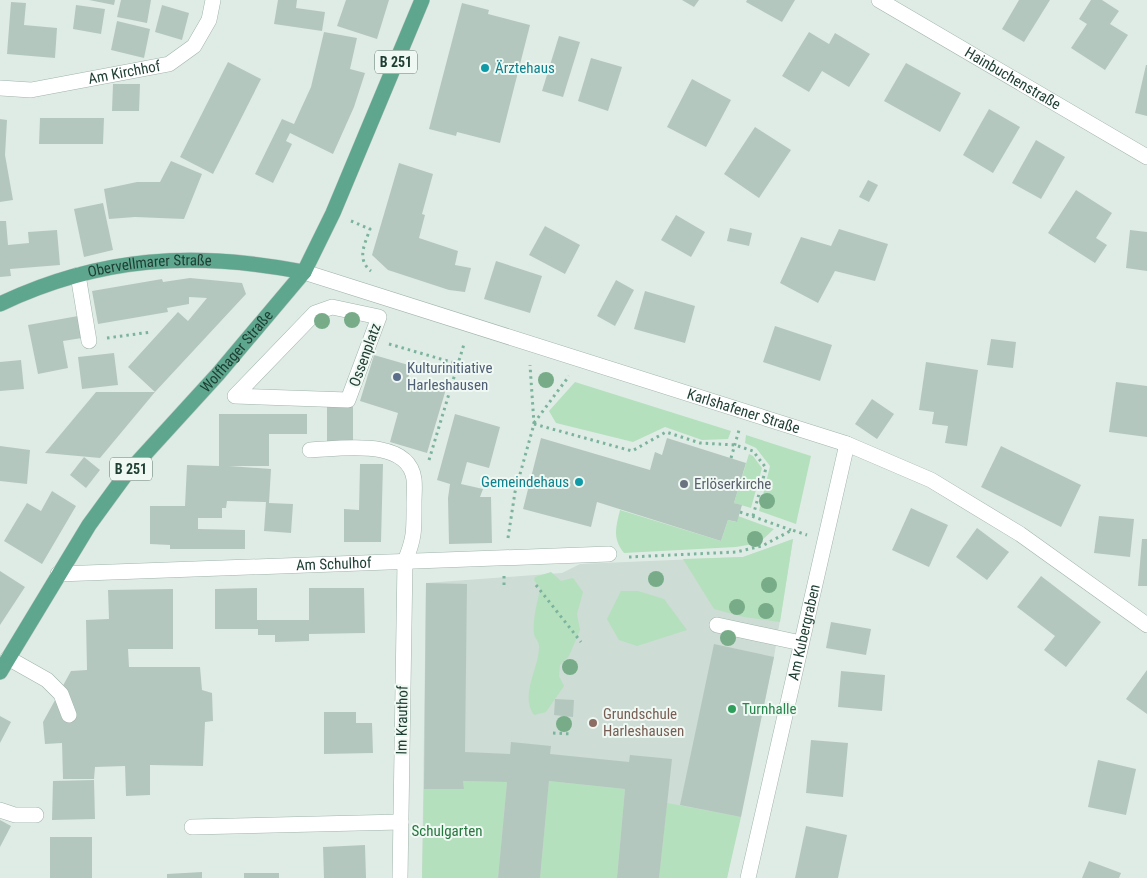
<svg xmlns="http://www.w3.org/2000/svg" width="1147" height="878" viewBox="0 0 1147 878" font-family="'Roboto Condensed',sans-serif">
<rect width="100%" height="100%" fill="#dfece5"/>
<polygon fill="#cddcd4" points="793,539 774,657 727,878 422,878 426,583 562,573 580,564 743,557"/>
<g fill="#b5e0bd">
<polygon points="575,382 731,431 728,439 702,440 665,427 633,442 556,423 549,411"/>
<polygon points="746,435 811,456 796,524 759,511 770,466 756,448 745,443"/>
<polygon points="749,454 753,456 762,468 751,508 734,503"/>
<path d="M620,510L721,541L728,520L736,522L738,516L774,529L759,543L736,547L624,553C612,538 616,527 620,510Z"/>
<polygon points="793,539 780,622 744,617 714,609 683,559 743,557"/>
<path d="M551,572L561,581L573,578L583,592L577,614L580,630L569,656L560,665L559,676L564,686L546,712L534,715C520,695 538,670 539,648C540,642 535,639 534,634C532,620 538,601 540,588L534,580L535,577Z"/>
<polygon points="621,591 638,591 664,599 687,630 637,646 619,640 607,619"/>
<polygon points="463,781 507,782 498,878 422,878 424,789 464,789"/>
<polygon points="549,781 625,789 617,878 540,878"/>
<polygon points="667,803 741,817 727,878 659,878"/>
</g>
<g fill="#b4c7be">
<polygon points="89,0 115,0 114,5"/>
<polygon points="121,0 151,0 147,23 117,17"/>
<polygon points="278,0 297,0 296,8 325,12 322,31 274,24"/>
<polygon points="346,0 389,0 377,39 337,26"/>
<polygon points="682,0 699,0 694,7"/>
<polygon points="747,0 795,0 782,22 746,2"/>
<polygon points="1019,0 1050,0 1024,42 1002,29"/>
<polygon points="1091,0 1102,0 1119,11 1110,24 1128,35 1105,70 1071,48 1087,24 1079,19"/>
<polygon points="11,2 26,3 24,25 57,28 55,58 7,54"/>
<polygon points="462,3 489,10 488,14 530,25 500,143 457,132 456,136 429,129"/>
<polygon points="76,5 105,9 101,34 73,29"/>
<polygon points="162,5 189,13 182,40 155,32"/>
<polygon points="117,21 150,29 144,58 111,50"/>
<polygon points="324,32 357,38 350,69 365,73 354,107 333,154 290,133 286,141 292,144 273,183 255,174 282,119 294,124 311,87"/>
<polygon points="809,32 829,44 835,33 870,54 849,87 822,71 809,92 782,76"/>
<polygon points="559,36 580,42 563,97 542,91"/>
<polygon points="591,58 622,67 608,111 578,101"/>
<polygon points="228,62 261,79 213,174 180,157"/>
<polygon points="906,63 961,93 940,132 884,101"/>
<polygon points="1146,65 1147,65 1147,116 1135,113"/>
<polygon points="692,79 731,100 706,147 667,127"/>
<polygon points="113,84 140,84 139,111 112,111"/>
<polygon points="989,109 1020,127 993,173 963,155"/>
<polygon points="40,118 104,118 103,144 39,144"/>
<polygon points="0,119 7,120 5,155 13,200 0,202"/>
<polygon points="755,127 791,150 759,198 724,174"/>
<polygon points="1036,140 1065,157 1041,199 1012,183"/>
<polygon points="171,161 202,174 184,219 135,217 109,219 104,189 137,182 160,182"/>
<polygon points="399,163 433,174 422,214 425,215 419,238 458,251 455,265 471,268 465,292 449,290 388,270 372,255"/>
<polygon points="868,180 878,185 869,202 859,197"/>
<polygon points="1076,190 1112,213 1096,238 1107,245 1095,263 1048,233"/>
<polygon points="103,203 113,250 84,257 74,209"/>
<polygon points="676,215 705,232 691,257 661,240"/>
<polygon points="0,221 6,221 8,245 29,243 28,232 57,230 60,265 10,269 11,276 0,277"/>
<polygon points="545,226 580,245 565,274 529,255"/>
<polygon points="730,228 752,233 749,246 727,241"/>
<polygon points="839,229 888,244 875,281 835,271 818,303 780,283 801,237 831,246"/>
<polygon points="1130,230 1147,232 1147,271 1126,268"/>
<polygon points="496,261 542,276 530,313 484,299"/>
<polygon points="190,278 242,283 246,294 155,392 128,367 178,312 188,321 207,298 189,297 189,304 167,308 168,312 98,324 92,291 162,279 163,282"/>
<polygon points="616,280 634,290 615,326 597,316"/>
<polygon points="645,291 695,306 685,343 634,329"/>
<polygon points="78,316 82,338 63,341 68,368 38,374 28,325"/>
<polygon points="775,326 832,345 820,381 763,362"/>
<polygon points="991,339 1016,342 1013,368 987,365"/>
<polygon points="114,353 118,385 82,389 78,357"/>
<polygon points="374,355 412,366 408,378 446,389 427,453 390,442 398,413 360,401"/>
<polygon points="21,360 24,389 0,391 0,362"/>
<polygon points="926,362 978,370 967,446 945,443 948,426 932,424 934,412 919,410"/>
<polygon points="1116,382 1147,386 1147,437 1109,432"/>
<polygon points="96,392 155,392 100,458 45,453"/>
<polygon points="872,399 894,414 877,439 855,424"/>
<polygon points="327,407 353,407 353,443 327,444"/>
<polygon points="219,414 307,414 307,434 269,434 269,466 229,466 271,469 269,503 293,504 291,533 264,531 266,502 227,501 226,508 222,508 222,518 198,518 198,529 245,530 245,549 170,549 170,545 150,544 150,506 185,506 187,465 219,466"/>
<polygon points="455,414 500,427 489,468 467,462 461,484 483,489 480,497 491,497 492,543 449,544 448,498 450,484 437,480"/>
<polygon points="541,438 650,470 655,452 662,455 667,438 746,463 734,503 742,505 737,522 728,520 721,541 597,502 591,527 523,509"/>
<polygon points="0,446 30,450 27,484 0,481"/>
<polygon points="1001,446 1081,485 1061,527 981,487"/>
<polygon points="84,457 100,470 86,488 70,475"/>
<polygon points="360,464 383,464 381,542 344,542 344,509 359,510"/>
<polygon points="52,491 76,506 42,564 4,541 27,503 41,511"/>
<polygon points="911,508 948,525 929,567 892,550"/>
<polygon points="1099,516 1134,519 1130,557 1094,553"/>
<polygon points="977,528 1009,552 987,580 956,557"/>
<polygon points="1142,539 1147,539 1147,586 1138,586"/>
<polygon points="0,571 25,587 0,625"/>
<polygon points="1041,576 1101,622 1066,667 1044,650 1055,636 1017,607"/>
<polygon points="426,583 467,584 465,752 510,754 511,742 551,746 550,754 629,762 630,755 672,759 659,878 617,878 625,789 549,781 540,878 498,878 507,782 463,781 464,789 424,789"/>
<polygon points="257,588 257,620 309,620 309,588 364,588 365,633 309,634 309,641 275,642 275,635 258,635 258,629 215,629 215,589"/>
<polygon points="173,589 173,649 128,649 129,667 200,667 202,690 212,693 213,721 205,722 203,766 150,765 150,795 126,796 125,766 95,767 94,779 63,779 62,743 45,744 43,722 71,671 87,670 86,620 109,619 108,590"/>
<polygon points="831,622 871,629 866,655 826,648"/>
<polygon points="714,644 774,657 741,817 680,805"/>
<polygon points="1147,670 1147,714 1126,699"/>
<polygon points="841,671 885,675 882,711 838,707"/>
<polygon points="555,699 574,700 573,717 554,715"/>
<polygon points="324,712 356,712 356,723 372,723 373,753 324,754"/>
<polygon points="0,716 11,722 0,743"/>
<polygon points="811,740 848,743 843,797 806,793"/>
<polygon points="1098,760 1136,769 1126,815 1088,807"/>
<polygon points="94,780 95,819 52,820 53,781"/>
<polygon points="0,820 11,826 0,847"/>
<polygon points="806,826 847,835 838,878 795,878"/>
<rect x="50" y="837" width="42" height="41"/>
<polygon points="365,845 366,878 324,878 323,847"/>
<polygon points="1089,861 1121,873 1119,878 1082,878"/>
<polygon points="202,872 202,878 167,878 167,874"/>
<rect x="244" y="873" width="35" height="5"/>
</g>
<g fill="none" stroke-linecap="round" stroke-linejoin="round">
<g stroke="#a1b4ac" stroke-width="16">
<g id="minor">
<path id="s1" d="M879,0L1147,157"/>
<path id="s2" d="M0,88L31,90L169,64L194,46L209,20L213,0"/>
<path id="s3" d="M304,272L847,444L931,480L1020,534L1147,625"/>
<polyline points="78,275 89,341"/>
<polygon points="332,307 379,317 348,400 235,396 315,313"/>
<path d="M310,450C340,449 408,437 414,479C415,487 414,495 414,502C414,529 415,537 405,561L400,878"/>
<path id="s4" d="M58,574L609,554"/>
<polyline points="717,625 801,643"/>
<polyline points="8,658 47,680 61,694 69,715"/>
<polyline points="0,810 15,815 36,815"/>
<polyline points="192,827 401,822"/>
<path id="s5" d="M748,878L847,444"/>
</g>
</g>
<g stroke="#c0c9c6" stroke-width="16">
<g id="major">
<path id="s6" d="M0,304C101,256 195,251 304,272"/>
<path id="s7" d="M0,672L89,525L124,477L218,374L304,272L333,213L422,0"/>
</g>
</g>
<g stroke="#7cb39d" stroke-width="3" stroke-dasharray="2.5 4" stroke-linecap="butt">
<path d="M351,221L370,229C365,244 356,259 371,271"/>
<polyline points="107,338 151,332"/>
<polyline points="389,344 458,364"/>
<polyline points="534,423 569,376"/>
<polyline points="534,424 632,451 666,432 700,443 735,445 753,451 766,468 753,516"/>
<polyline points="731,458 739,430"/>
<polyline points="429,460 464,344"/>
<polyline points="740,512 791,530"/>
<polyline points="508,538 515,492 534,424 530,365"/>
<polyline points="629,557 736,552 762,546 792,530 807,535"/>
<polyline points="504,585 504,576"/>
<polyline points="536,585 581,642"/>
<polyline points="553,733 571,734"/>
</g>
<use href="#minor" stroke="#fff" stroke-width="15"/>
<use href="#major" stroke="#5fa68e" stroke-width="15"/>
</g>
<g fill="#78ac89">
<circle cx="352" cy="320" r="8"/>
<circle cx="322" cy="321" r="8"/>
<circle cx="546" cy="380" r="8"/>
<circle cx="767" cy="501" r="8"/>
<circle cx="755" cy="539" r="8"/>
<circle cx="656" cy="579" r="8"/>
<circle cx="769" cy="585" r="8"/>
<circle cx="737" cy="607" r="8"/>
<circle cx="766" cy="611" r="8"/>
<circle cx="728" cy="638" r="8"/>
<circle cx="570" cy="667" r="8"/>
<circle cx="564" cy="724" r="8"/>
</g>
<g fill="#0f9aa8" stroke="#f0f8f3" stroke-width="2">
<circle cx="485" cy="68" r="5"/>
<circle cx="579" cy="482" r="5"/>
</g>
<circle fill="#5c6f8a" stroke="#f0f8f3" stroke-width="2" cx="397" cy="377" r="5"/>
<circle fill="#6b7280" stroke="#f0f8f3" stroke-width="2" cx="684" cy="484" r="5"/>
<circle fill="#2e9e5b" stroke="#f0f8f3" stroke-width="2" cx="732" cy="709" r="5"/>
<circle fill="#8d6e63" stroke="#f0f8f3" stroke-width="2" cx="593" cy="723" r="5"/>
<g text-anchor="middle" stroke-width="4" stroke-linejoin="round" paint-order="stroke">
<g fill="#f0f8f3" stroke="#5d766d" stroke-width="1">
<rect x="375" y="50.5" width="42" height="23" rx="4"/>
<rect x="110" y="457.5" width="42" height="23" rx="4"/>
</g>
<g font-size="14" font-weight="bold" fill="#1e3e33">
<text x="396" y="67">B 251</text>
<text x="131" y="474">B 251</text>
</g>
<g font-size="15" fill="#0d838f" stroke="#f0f8f3" text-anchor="start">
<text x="495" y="73">Ärztehaus</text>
<text x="569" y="487" text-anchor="end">Gemeindehaus</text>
</g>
<g font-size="15" fill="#1e3e33" stroke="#f0f8f3">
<text dy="5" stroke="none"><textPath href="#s2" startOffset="126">Am Kirchhof</textPath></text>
<text dy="5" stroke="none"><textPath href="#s1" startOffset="155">Hainbuchenstraße</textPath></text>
<text dy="5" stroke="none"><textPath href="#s6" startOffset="156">Obervellmarer Straße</textPath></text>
<text dy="5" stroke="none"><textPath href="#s7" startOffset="400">Wolfhager Straße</textPath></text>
<text transform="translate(365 355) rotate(-70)" y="5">Ossenplatz</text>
<text dy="5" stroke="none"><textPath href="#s3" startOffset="461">Karlshafener Straße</textPath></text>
<text dy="5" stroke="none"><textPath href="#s4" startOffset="276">Am Schulhof</textPath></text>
<text dy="5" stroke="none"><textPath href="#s5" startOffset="252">Am Kubergraben</textPath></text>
<text transform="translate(402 720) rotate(-89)" y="5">Im Krauthof</text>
</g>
<g font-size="15" fill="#4e5e75" stroke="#f0f8f3" text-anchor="start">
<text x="407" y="373">Kulturinitiative<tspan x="407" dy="17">Harleshausen</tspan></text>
</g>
<g font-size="15" fill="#5b616d" stroke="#f0f8f3" text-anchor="start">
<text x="694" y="489">Erlöserkirche</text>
</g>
<g font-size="15" fill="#27864d" stroke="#f0f8f3" text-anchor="start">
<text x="742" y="714">Turnhalle</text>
</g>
<g font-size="15" fill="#785e54" stroke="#f0f8f3" text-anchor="start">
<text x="603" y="719">Grundschule<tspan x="603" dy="17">Harleshausen</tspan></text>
</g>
<g font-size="15" fill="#24783e" stroke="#f0f8f3">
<text x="447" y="836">Schulgarten</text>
</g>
</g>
</svg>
